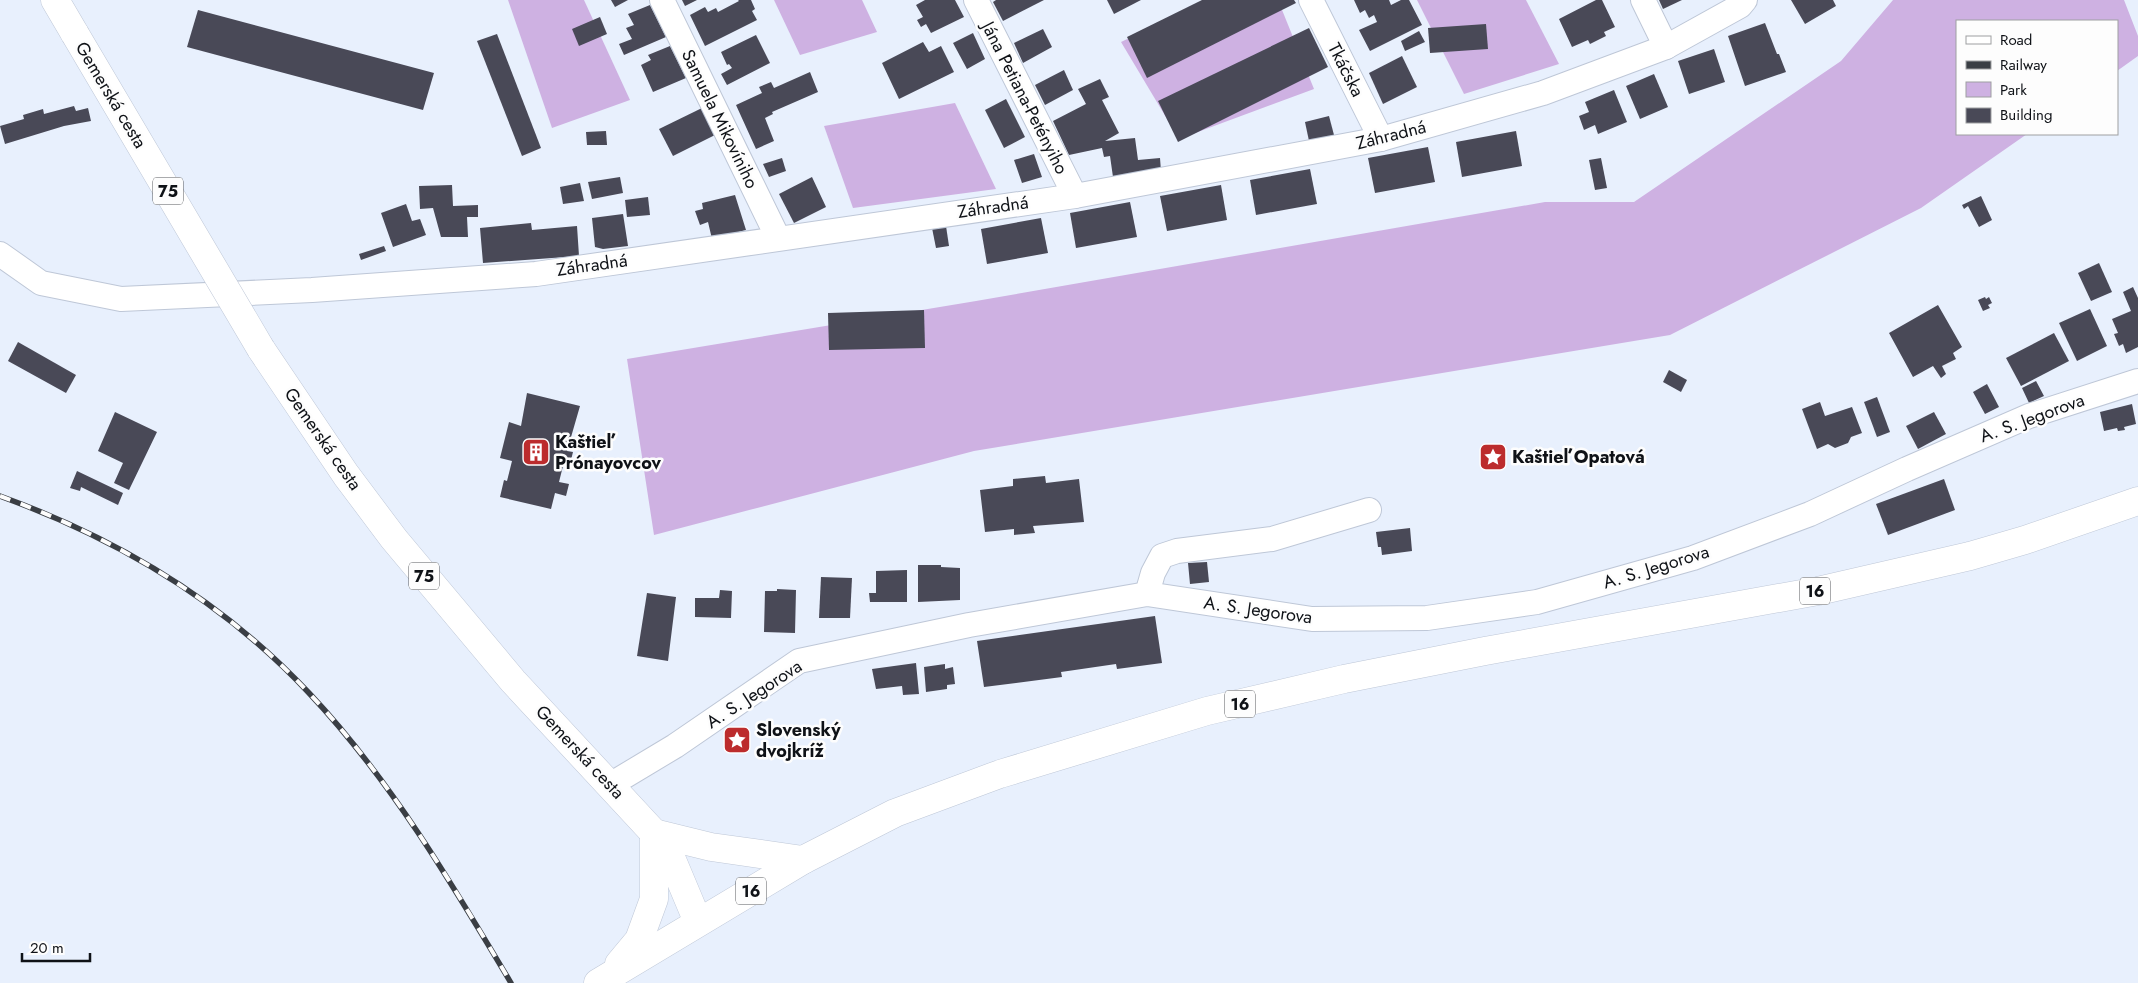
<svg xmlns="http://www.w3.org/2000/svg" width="2138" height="983" viewBox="0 0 2138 983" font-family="Jost,sans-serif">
<rect width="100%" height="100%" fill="#e8f0fd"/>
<g fill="#ceb1e2">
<polygon points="508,0 584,0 630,100 552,128"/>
<polygon points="774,0 862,0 877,32 800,55"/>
<polygon points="1209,0 1278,0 1314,89 1179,139 1121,42"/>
<polygon points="1417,0 1526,0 1559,64 1464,94"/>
<polygon points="1893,0 2124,0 2138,36 2138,56 2117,71 2117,21 1957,21 1957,134 2027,134 1921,208 1670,335 974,451 654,535 627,359 976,301 1545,202 1634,202 1841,61"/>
<polygon points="955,103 996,189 853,208 824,126"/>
</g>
<g fill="#494957">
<polygon points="611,0 628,0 615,7"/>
<polygon points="682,0 697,0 685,6"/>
<polygon points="738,0 751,0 755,9 752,11 757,20 705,46 690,15 705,7 708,12 716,8 718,12 739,1"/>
<polygon points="925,0 955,0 964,17 931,33 926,24 921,27 917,20 923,17 916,5"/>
<polygon points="996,0 1044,0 1003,21 993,2"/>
<polygon points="1107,0 1141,0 1114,14"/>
<polygon points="1202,0 1294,0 1296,3 1147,78 1127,37"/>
<polygon points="1354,0 1389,0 1391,5 1401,0 1409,0 1422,25 1370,51 1359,30 1377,22 1374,15 1369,18 1365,10 1360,13"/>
<polygon points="1596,0 1602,0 1615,27 1604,32 1606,36 1590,44 1588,40 1572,47 1559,19"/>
<polygon points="1659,0 1682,0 1663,9"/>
<polygon points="1791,0 1833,0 1836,6 1805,24"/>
<polygon points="650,5 666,37 624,55 619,44 632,39 626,28 634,25 628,14"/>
<polygon points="198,10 434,73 423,110 187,47"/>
<polygon points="600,17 607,34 579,46 572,29"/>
<polygon points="1765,23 1777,54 1779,54 1786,72 1745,86 1728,36"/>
<polygon points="1486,24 1488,49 1430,53 1428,28"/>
<polygon points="1309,28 1328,67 1178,142 1158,101"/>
<polygon points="1043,29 1052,47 1023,63 1014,43"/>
<polygon points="1419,31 1425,42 1405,51 1401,41"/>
<polygon points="973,33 985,59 967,69 953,43"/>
<polygon points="497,34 541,148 522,156 477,41"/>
<polygon points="756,35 770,63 727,85 721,74 732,68 729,64 727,65 721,52"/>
<polygon points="923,42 929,52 941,46 954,72 899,99 882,63"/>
<polygon points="670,46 686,78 653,92 641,65 651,60 648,55"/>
<polygon points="1714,49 1725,82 1689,94 1678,61"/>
<polygon points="1402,56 1417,87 1383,104 1369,73"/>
<polygon points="1064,70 1073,90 1045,105 1035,85"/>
<polygon points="810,72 818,92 772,112 773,114 765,118 774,141 756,149 736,105 762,93 759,87 771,82 774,88"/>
<polygon points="1654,74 1668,107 1640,119 1626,86"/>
<polygon points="1100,79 1109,97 1102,100 1119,133 1105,141 1135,138 1138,160 1160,158 1161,171 1113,177 1110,156 1104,157 1102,148 1069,155 1053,121 1086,104 1078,89"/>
<polygon points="1614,90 1627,122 1598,134 1595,125 1584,130 1579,116 1589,112 1585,102"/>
<polygon points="1006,99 1025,137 1004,148 985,110"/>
<polygon points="74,106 76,111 88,108 91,121 64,126 5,144 0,126 24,119 23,115 43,109 44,114"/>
<polygon points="702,108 715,135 673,156 659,129"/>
<polygon points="1329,116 1334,135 1309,141 1305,122"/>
<polygon points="606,131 607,145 587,145 586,132"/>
<polygon points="1516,131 1522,166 1462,177 1456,142"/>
<polygon points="1428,147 1435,182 1375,193 1368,158"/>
<polygon points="1034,154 1042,177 1022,183 1014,160"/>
<polygon points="782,158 786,171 769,177 763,164"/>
<polygon points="1601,158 1607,188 1595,190 1589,160"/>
<polygon points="1310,169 1317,204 1256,215 1250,180"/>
<polygon points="620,177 623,193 592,199 588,182"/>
<polygon points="812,177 826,207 794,223 779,194"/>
<polygon points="580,183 584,201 563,204 560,187"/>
<polygon points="452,185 453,206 478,205 478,217 467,217 468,237 441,237 433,208 420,209 419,186"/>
<polygon points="1221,185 1227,220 1167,231 1160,196"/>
<polygon points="735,195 746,230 712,239 708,222 700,225 695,211 703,209 702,203"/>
<polygon points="1981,196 1992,220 1979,227 1968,206 1964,209 1962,205"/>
<polygon points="648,197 650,215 627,217 625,200"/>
<polygon points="1130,202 1137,237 1076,248 1070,213"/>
<polygon points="406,204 412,221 420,219 426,235 393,247 381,213"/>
<polygon points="623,214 628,246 603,249 595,247 592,218"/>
<polygon points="1041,218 1048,253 987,264 981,229"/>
<polygon points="531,223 532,230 577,226 579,256 483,263 480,228"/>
<polygon points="946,226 949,246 936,248 932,228"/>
<polygon points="384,246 386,251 361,260 359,254"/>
<polygon points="2099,263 2112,292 2091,301 2078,273"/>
<polygon points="2133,287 2138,298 2138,347 2126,353 2123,344 2119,346 2114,334 2118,333 2112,319 2131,311 2123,292"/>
<polygon points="1985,297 1986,299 1989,297 1992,303 1988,305 1990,308 1983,311 1978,300"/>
<polygon points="1938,305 1962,347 1953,353 1956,359 1942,366 1946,374 1941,378 1933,366 1913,377 1889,333"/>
<polygon points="2090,309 2107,346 2077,361 2059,323"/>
<polygon points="924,310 925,348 829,350 828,313"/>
<polygon points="2054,333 2069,361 2021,386 2006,358"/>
<polygon points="18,342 76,375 66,393 8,361"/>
<polygon points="1669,370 1687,380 1681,392 1663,382"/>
<polygon points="2036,381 2044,396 2029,403 2022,388"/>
<polygon points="1987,384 1999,407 1985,414 1973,392"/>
<polygon points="527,393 580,406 567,451 573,452 570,464 564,462 559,482 569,484 566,496 555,493 551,509 500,497 504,480 507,481 512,461 500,458 509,422 521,426"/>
<polygon points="1877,397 1890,432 1877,437 1864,402"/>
<polygon points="1820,402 1825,416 1852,407 1862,433 1851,437 1848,443 1835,448 1828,444 1817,449 1802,409"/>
<polygon points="2132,404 2136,424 2124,427 2125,430 2118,431 2117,428 2104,431 2100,412"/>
<polygon points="115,412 157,432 129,490 114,483 123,463 98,451"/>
<polygon points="1934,412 1946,434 1918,449 1906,426"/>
<polygon points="77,471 123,493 118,505 81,487 80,491 70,488"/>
<polygon points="1045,476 1046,483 1079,479 1084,522 1033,526 1035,533 1014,535 1014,529 985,532 980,490 1013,486 1013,479"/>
<polygon points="1944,479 1955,510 1888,535 1876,504"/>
<polygon points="1410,528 1412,551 1382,555 1381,547 1378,547 1376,532"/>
<polygon points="1207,562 1209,582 1190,584 1188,563"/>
<polygon points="918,565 941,565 941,567 960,568 960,600 918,602"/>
<polygon points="907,570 907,602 870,602 869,593 876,593 876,571"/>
<polygon points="821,577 852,578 850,618 819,618"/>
<polygon points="777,589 796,590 795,633 764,632 765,591 777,591"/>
<polygon points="720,590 732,591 731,618 695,617 695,598 719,598"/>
<polygon points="647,593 676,597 668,661 637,656"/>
<polygon points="1155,616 1162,663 1117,669 1116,664 1061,672 1062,677 984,687 977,641"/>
<polygon points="916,663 919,694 903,695 902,686 876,689 872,669"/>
<polygon points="945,664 945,669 953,667 955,684 947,685 947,689 926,692 924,667"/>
</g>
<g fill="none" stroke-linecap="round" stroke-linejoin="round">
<g stroke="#bec7d7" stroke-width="26">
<g id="minor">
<polyline points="662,0 778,238"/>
<polyline points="976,0 1075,196"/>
<polyline points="1311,0 1381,139"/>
<polyline points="1643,0 1666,47"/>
<polyline points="0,254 41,283 121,299 312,290 536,274 1075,196 1381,139 1543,93 1666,47 1740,6 1745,0"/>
<polyline points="1147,594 1153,573 1162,556 1177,551 1272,539 1369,510"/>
<polyline points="610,785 675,746 799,661 969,625 1147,594 1312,619 1427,618 1537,602 1693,558 1810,514 1907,469 2029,416 2138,381"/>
</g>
</g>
<g stroke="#bec7d7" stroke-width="29">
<g id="primary">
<polyline points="55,0 75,34"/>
<polyline points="261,349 346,475 394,539 513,681 654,833 672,860 698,922"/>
<polyline points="654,833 711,847 803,860"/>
<polyline points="619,964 639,940 654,899 654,833"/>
<polyline points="598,983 803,860 895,813 1000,774 1207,711 1344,679 1485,651 1818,591 1970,556 2025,540 2138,501"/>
</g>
</g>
<use href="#minor" stroke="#fff" stroke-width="24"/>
<use href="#primary" stroke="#fff" stroke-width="28"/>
<g stroke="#3a3e44" stroke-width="5.5">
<path id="rail" d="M0,496C116,538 224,602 309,693C390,779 451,882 511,983"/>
</g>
<use href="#rail" stroke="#fdfdfd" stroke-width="4" stroke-dasharray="11" stroke-linecap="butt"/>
<g stroke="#bec7d7" stroke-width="29" stroke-linecap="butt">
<polyline id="primary-bridge" points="75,34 261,349"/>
</g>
<use href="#primary-bridge" stroke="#fff" stroke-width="28"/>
</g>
<defs>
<g id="building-square" transform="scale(1.4375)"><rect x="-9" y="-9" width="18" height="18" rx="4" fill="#bc2c2d" stroke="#fdfdfd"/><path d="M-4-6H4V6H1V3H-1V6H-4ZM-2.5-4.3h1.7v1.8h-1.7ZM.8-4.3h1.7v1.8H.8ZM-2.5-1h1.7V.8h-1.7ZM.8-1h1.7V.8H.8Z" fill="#fff"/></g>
<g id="sight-square" transform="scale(1.4375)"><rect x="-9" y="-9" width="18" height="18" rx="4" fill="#bc2c2d" stroke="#fdfdfd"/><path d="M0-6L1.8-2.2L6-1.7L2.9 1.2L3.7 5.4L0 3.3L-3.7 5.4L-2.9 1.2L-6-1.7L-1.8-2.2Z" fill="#fff"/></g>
</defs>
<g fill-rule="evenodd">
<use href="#building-square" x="536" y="452"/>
<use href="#sight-square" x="1493" y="457"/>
<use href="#sight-square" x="737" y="740"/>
</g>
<g text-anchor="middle" stroke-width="5" stroke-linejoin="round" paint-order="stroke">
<g fill="#fdfdfd" stroke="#56585c" stroke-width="1">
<rect x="153" y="177.5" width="30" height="27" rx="4"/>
<rect x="409" y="562.5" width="30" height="27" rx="4"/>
<rect x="1800" y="577.5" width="30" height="27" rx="4"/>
<rect x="1225" y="690.5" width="30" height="27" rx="4"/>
<rect x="736" y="877.5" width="30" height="27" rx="4"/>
</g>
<g font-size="16" font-weight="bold" fill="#0f1217">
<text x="168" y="197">75</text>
<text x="424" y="582">75</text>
<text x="1815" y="597">16</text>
<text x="1240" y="710">16</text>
<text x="751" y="897">16</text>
</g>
<g font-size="18" fill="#0f1217" stroke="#fdfdfd">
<text transform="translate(1346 70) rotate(63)" y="6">Tkáčska</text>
<text transform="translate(111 95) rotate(59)" y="6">Gemerská cesta</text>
<text transform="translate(1025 98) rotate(63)" y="6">Jána Petiana-Petényiho</text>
<text transform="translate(720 119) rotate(64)" y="6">Samuela Mikovíniho</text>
<text transform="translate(1391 135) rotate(-14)" y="6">Záhradná</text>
<text transform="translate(993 207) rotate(-8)" y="6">Záhradná</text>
<text transform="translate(592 265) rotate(-8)" y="6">Záhradná</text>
<text transform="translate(2032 418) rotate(-20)" y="6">A. S. Jegorova</text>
<text transform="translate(323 439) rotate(55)" y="6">Gemerská cesta</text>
<text transform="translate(1656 567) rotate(-17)" y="6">A. S. Jegorova</text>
<text transform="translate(1258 610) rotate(8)" y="6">A. S. Jegorova</text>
<text transform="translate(754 694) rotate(-33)" y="6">A. S. Jegorova</text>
<text transform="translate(580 752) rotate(47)" y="6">Gemerská cesta</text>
</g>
<g font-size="18" font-weight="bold" fill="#0f1217" stroke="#fdfdfd" text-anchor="start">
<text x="555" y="448">Kaštieľ<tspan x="555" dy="21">Prónayovcov</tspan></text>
<text x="1512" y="463">Kaštieľ Opatová</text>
<text x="756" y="736">Slovenský<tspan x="756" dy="21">dvojkríž</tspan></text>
</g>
</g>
<rect x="1956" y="20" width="162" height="115" fill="#fdfdfd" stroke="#9e9fa1"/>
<rect x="1966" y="36" width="25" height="8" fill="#ffffff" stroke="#9e9fa1"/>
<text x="2000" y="45" font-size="15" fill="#0f1217">Road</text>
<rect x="1966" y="61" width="25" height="8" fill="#3a3e44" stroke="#9e9fa1"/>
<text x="2000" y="70" font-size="15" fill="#0f1217">Railway</text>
<rect x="1966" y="82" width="25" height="15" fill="#ceb1e2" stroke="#9e9fa1"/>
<text x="2000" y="95" font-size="15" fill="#0f1217">Park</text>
<rect x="1966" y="108" width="25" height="15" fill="#494957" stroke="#9e9fa1"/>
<text x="2000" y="120" font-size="15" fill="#0f1217">Building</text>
<path d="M22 953v8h68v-8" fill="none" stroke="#0f1217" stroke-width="2.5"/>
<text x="30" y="953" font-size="15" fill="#0f1217" stroke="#fdfdfd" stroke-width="4" paint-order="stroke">20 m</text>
</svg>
